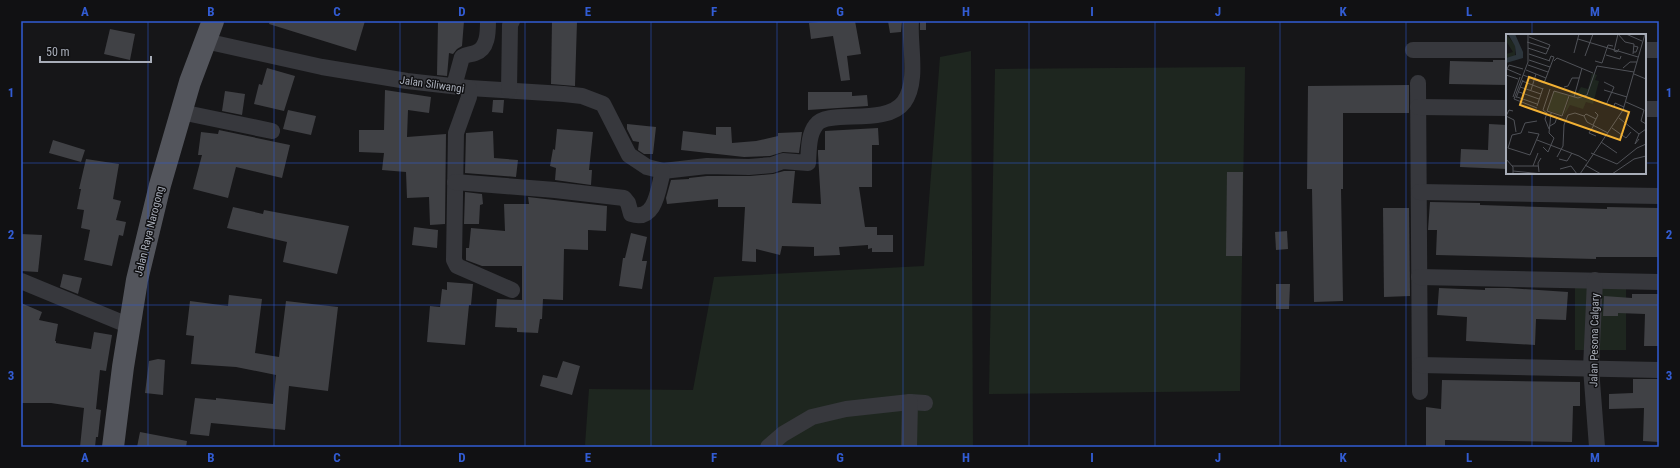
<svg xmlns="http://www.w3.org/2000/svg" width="1680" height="468" viewBox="0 0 1680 468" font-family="'Roboto Condensed',sans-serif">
<rect width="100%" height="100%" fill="#161618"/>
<g fill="#1e261f">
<polygon points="971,51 973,447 600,447 585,445 589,389 693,390 714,277 924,266 940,57"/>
<polygon points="1245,67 1240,391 989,394 995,69"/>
<rect x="1575" y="281" width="51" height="69"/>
</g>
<g fill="#404145">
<polygon points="270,21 365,21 356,51 269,24"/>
<polygon points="438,21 464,21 462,46 457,49 453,54 449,53 447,76 437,75"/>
<polygon points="552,21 577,21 575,86 551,84"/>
<polygon points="828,21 855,21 861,54 847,56 850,80 841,81 833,36 811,39 809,23"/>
<polygon points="888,21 902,21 901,32 890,33"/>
<rect x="920" y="21" width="6" height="9"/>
<polygon points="110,29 135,34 130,60 104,54"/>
<polygon points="1493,60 1507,60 1507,85 1449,84 1450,61 1493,62"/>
<polygon points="267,68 295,76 284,111 254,104 259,84 262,85"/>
<polygon points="1409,85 1409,113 1343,113 1343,189 1341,189 1343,301 1314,302 1312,189 1307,189 1308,86"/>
<polygon points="385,90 431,97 429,113 408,110 407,137 446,134 445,224 430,225 429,197 407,198 406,172 382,170 384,153 359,152 359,130 384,130"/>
<polygon points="225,91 245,94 242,115 222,111"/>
<polygon points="808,92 852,92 852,96 867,95 868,106 808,110"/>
<polygon points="493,100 504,100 503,113 492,112"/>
<polygon points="288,110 316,116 311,135 283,129"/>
<polygon points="627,124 656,127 653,154 644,154 638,150 639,142 633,141 627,129"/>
<polygon points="1489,124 1507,125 1507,169 1460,167 1461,149 1488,150"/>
<polygon points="716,127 731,127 732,143 756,141 778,136 778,133 802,132 799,153 783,152 770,156 744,157 681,150 683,131 716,135"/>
<polygon points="878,128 879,145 872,145 872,187 859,187 865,227 877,227 877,235 893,235 893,252 872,252 872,248 868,249 868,245 839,247 840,255 814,256 814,247 782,246 780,255 756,249 756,262 742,261 745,207 718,207 718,199 667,204 666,198 671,180 689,179 689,178 707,176 750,176 773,174 784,171 795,171 792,203 821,204 818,154 818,150 825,150 825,131"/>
<polygon points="557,129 593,132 589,170 592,170 591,185 555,180 556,168 550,166 553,149 555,150"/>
<polygon points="219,130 290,145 282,178 236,167 228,198 193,189 202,155 198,155 201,132 218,134"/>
<polygon points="493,131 494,158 518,160 516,177 465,173 466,133"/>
<polygon points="53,140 85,150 81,162 49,153"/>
<polygon points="86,159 119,164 113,199 121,201 116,220 126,222 123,236 119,235 112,266 84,260 90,230 81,228 84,210 77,209 81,189 79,189"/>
<polygon points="1227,172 1243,172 1242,256 1226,256"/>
<polygon points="465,192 482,194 483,204 480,205 479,224 464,224"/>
<polygon points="528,197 607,206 606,231 588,230 588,250 564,249 563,300 543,299 542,319 540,319 538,333 517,332 517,328 495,327 497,299 522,300 522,266 482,266 466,260 466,248 469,248 471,228 505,231 504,204 529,204"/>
<polygon points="1430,202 1480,203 1480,205 1607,209 1607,207 1659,208 1659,257 1596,257 1596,259 1436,255 1437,230 1428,230"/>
<polygon points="233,207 263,214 264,210 349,226 337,274 283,262 287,242 227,228"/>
<polygon points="1383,208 1409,208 1410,296 1384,297"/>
<polygon points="414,227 438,230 437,248 412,245"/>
<polygon points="1287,231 1288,249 1276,250 1275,232"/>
<polygon points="631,233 647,237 642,261 647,261 642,289 619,286 623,258 625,258"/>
<polygon points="21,234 42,235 38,272 21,271"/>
<polygon points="63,274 82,278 78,294 60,287"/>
<polygon points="447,282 473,284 471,305 469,305 465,345 427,342 430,306 440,307 442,289 447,290"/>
<polygon points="1276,284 1290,284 1289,309 1276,309"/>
<polygon points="1439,288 1485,290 1485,288 1508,288 1568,292 1566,320 1536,319 1535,345 1466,341 1467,317 1437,315"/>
<polygon points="1632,294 1659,294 1659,346 1644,346 1645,314 1618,313 1618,316 1603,316 1604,296 1632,298"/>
<polygon points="229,295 262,299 255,353 279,357 286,301 338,307 328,391 289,386 285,430 211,423 209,436 190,434 195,398 216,400 216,398 273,404 276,375 236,367 191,364 194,336 186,335 190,301 228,306"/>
<polygon points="21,303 42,312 39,320 58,324 55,341 56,341 56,343 91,349 94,332 112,335 106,371 100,370 96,409 101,410 98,437 96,437 95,447 80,447 84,408 51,403 21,403"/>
<polygon points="158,359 165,360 163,395 145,393 149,361"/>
<polygon points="563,361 580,366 572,395 540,386 543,375 557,378"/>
<polygon points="1633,379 1659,379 1659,442 1643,441 1644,408 1609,409 1609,394 1633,393"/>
<polygon points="1442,380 1580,382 1580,406 1573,406 1572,442 1445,440 1445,447 1426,447 1426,407 1441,409"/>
<polygon points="140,432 187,441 186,447 137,447"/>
</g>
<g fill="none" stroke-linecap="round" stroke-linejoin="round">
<g stroke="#37383d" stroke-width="16">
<path d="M205,41L322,67L407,81L469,88L564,94L582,96L603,104L629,155L647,167L663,171L707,166L749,167L772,165L783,161L808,163C809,151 808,135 816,125C827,108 886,127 904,102C919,81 909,45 911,21"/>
<polyline points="1413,50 1507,50"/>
<polyline points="1645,50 1659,50"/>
<polyline points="1418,83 1420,392"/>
<path d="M454,86L462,57C467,54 470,55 475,53C488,49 488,32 488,21"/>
<polyline points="469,88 469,97 456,133 454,260 457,266 512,290"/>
<polyline points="509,90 510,25 512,21"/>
<polyline points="1418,107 1507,108"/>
<polyline points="1645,109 1659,109"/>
<polyline points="181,112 272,131"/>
<path d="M455,182L555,190L624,198L628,203L631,214C656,222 658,189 663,171"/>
<polyline points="1419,192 1659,196"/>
<polyline points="1419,277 1659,282"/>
<polyline points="1595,280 1591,368 1597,447"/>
<polyline points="21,281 130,326"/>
<polyline points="1420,365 1659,370"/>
<polyline points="768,447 783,434 812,417 846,409 910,402 925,403"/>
<polyline points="909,447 910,402"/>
</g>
<polyline stroke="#53555c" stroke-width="22" points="113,447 123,367 137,280 160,185 190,82 213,21"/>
</g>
<path fill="none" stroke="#325cd3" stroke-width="1" stroke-opacity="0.55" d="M148,21V447M274,21V447M400,21V447M525,21V447M651,21V447M777,21V447M903,21V447M1029,21V447M1155,21V447M1280,21V447M1406,21V447M1532,21V35M21,163H1507M1645,163H1659M1532,173V447M21,305H1659"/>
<g text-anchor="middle" stroke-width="3" stroke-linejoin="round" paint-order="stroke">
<g font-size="11" fill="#a8adb8" stroke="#111113">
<text transform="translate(432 84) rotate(8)" y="4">Jalan Siliwangi</text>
<text transform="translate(149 231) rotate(-76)" y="4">Jalan Raya Narogong</text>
<text transform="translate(1594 340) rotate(-89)" y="4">Jalan Pesona Calgary</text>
</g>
</g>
<g transform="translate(1506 34)">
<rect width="140" height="140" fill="#161618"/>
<path d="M0,0L9,11V23L0,24V20L7,18L0,7ZM86,39L91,41L89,46L93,47L87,70L80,68L77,75L64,71L57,83L65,59L72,58L75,53L82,55ZM48,57L63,62L56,81L41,76Z" fill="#1e261f"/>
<path d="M2,0H9L17,18V24L0,29V24L10,21L9,12Z" fill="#2c353c"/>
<path fill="none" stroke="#505258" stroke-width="1" d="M22,0V28L8,65L31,74M112,0L119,8L128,10L127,20M112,0L108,17L111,18L113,15M120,0L136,7M72,5L132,23M21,8L43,15M22,14L40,20L44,11L23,3M127,18H130L132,13L128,12M68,19L73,0M23,20L44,27M100,21L114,25L115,22M79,22L87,0M23,26L44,33M48,27L51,24L87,39M89,27L96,29L102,11L107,12M22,31L42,38M117,34L124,28H131M1,35L15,41M20,36L40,44M0,37L3,31L17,35M128,40L140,45M0,41L12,45M17,41L38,49L48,23L45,22L43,27M16,47L37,55M98,48L108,53L100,71M14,53L35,60M58,53L62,52L66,44H73M25,56L30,40M98,56L121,63M13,58L33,65M63,62L56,82L41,77L48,57L72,64L81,61L91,32L128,38M7,63L14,43M11,63L31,70M68,63L76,34M10,64L17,46M120,68L138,76L135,87L140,90M31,72L37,54M108,72L109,69L118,73M7,77L3,76L0,82L8,86L10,98M78,82L80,80L90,85M113,84L133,100L140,95M87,91L92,81L89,78M88,91L83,99L90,102M44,92L49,89L51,83M106,94L120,104L125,98M43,95L39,85L41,79L37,76L44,55M22,98L33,100L24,121L2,114L6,101L15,99L19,89L31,87M133,105L129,110L133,100M31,106L73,122L81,127M95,108L111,119M37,113L42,118L48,104L43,99L45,79M85,119L111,130L131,114L140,110M51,123L57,112L58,91L62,81L69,79L78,82L81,88L102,99M0,125L7,133V140M53,125L61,127L66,119M79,131L95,140M6,132H32M27,132L32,119M54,135L65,132L71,140M7,137L37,140M33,138L32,129L35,124M74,140L117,76L139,0M106,140L128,125L140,122"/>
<path fill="#f2b134" fill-opacity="0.15" stroke="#f2b134" stroke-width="2" d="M23,43L123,78L114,106L14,71Z"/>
<rect width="140" height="140" fill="none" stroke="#a8adb8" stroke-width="2"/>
</g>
<rect width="1680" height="468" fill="none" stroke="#111113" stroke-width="44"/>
<path d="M40 56v6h111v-6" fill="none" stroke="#a8adb8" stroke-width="2"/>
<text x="46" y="56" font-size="12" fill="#a8adb8" stroke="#111113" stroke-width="3" paint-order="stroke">50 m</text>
<rect x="22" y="22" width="1636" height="424" fill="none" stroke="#325cd3" stroke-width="1.5"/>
<g font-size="13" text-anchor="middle" font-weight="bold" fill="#325cd3">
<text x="85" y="16">A</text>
<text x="211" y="16">B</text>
<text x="337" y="16">C</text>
<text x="462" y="16">D</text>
<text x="588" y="16">E</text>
<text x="714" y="16">F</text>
<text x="840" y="16">G</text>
<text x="966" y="16">H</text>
<text x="1092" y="16">I</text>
<text x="1218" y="16">J</text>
<text x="1343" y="16">K</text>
<text x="1469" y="16">L</text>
<text x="1595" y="16">M</text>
<text x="11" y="97">1</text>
<text x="1669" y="97">1</text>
<text x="11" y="239">2</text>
<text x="1669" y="239">2</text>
<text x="11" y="380">3</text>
<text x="1669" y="380">3</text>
<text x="85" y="462">A</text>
<text x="211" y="462">B</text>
<text x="337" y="462">C</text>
<text x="462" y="462">D</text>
<text x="588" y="462">E</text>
<text x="714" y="462">F</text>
<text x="840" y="462">G</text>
<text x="966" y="462">H</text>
<text x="1092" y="462">I</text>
<text x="1218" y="462">J</text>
<text x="1343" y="462">K</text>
<text x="1469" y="462">L</text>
<text x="1595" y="462">M</text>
</g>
</svg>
